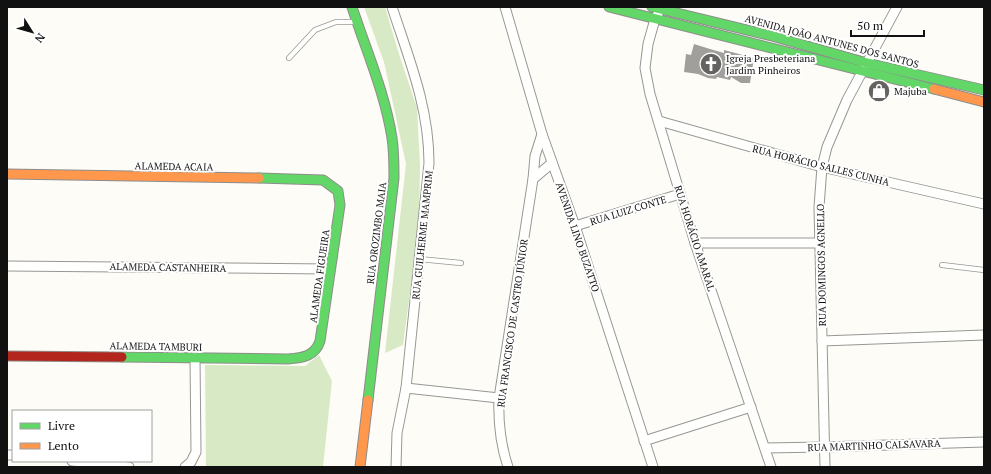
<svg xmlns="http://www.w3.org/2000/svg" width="991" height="474" viewBox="0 0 991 474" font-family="'PT Serif',serif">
<rect width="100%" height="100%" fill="#fdfcf7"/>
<g fill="#d8eac5">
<polygon points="364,7 385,7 399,54 417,108 420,165 419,225 403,345 385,353 406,164 384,62"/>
<polygon points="319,355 332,381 323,467 206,467 205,365 305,366"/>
</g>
<polygon fill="#a19f9c" points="694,44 710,49 724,53 724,50 754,58 750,83 741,83 731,77 730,80 717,77 716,79 708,78 698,74 684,72 686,54 691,55"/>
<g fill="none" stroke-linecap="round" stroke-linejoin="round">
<g stroke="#979795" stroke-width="6">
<g id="lane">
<polyline points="289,58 315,30 336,22 355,22"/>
<polyline points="419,259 461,263"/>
<polyline points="942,265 984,270"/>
</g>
</g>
<g stroke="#979795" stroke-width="11">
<g id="street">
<path d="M392,7C409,59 429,107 429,163L406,388L397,433L396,467"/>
<polyline points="505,7 542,134 575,226 653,467"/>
<polyline points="658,14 655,19 648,44 645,68 650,94 695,243 771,467"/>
<polyline points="659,121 822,167 984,204"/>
<polyline points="533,179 552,163"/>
<polyline points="575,226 680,194"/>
<polyline points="695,243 820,243"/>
<polyline points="7,266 330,269"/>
<polyline points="822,341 984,335"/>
<polyline points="406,388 499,398"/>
<polyline points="644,441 751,407"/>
<polyline points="765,448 824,447 984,442"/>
<polyline points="7,455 13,455"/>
<polyline points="72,461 129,467"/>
<polyline points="185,467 191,462 196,452 195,358"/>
<path d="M508,467C500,443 498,423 499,398L533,179L535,156L542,134"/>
<polyline points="825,467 819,207 822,167 827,147 847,100 897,7"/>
</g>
</g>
<g stroke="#8e8d8b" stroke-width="11">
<g id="fast">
<path d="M352,7C366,50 385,93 392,138C394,151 394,165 394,178L368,400"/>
<polyline points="609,7 934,89"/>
<polyline points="652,7 772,36 867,63 984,90"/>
<path d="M122,357L288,359C303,358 315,356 320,341L340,205L338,191L323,180L259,178"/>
</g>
</g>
<g stroke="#8e8d8b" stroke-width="11">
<g id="slow">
<polyline points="934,89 984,102"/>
<polyline points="7,174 259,178"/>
<polyline points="360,467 368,400"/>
</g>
</g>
<g stroke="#8e8d8b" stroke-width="11">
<polyline id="jam" points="7,356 122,357"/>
</g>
<use href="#lane" stroke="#fffffe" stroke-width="4.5"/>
<use href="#street" stroke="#fffffe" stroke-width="9"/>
<use href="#fast" stroke="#63d668" stroke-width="9"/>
<use href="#slow" stroke="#ff974d" stroke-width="9"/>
<use href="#jam" stroke="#b3261e" stroke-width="9"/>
</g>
<defs>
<g id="church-disc" transform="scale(1.15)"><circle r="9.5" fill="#646362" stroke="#fff"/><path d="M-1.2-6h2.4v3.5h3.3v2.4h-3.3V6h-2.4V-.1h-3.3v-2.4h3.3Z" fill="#fff"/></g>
<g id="shop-disc" transform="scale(1.15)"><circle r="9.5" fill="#646362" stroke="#fff"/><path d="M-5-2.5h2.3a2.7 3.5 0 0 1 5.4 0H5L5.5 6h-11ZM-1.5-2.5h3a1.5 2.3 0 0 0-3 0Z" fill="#fff"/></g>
</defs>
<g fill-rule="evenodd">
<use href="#church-disc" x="711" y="64"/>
<use href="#shop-disc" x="879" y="91"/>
</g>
<g text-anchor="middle" stroke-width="4" stroke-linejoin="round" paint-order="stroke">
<g font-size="10" fill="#111" stroke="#fff">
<text transform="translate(832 41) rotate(15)" y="4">AVENIDA JOÃO ANTUNES DOS SANTOS</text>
<text transform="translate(821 165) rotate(14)" y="4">RUA HORÁCIO SALLES CUNHA</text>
<text transform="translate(174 166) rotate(1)" y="4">ALAMEDA ACAIA</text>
<text transform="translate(628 210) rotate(-17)" y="4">RUA LUIZ CONTE</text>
<text transform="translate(376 233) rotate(-83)" y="4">RUA OROZIMBO MAIA</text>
<text transform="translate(422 235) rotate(-84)" y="4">RUA GUILHERME MAMPRIM</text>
<text transform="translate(578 237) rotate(71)" y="4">AVENIDA LINO BUZATTO</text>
<text transform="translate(695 238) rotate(72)" y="4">RUA HORÁCIO AMARAL</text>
<text transform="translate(821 265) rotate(-91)" y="4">RUA DOMINGOS AGNELLO</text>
<text transform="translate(168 267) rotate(1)" y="4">ALAMEDA CASTANHEIRA</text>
<text transform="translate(319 276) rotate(-82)" y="4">ALAMEDA FIGUEIRA</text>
<text transform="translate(512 323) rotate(-82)" y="4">RUA FRANCISCO DE CASTRO JÚNIOR</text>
<text transform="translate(156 346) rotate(1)" y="4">ALAMEDA TAMBURI</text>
<text transform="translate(874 445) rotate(-2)" y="4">RUA MARTINHO CALSAVARA</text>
</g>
<g font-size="10" fill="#111" stroke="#fff" text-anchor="start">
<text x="726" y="62">Igreja Presbeteriana<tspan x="726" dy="12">Jardim Pinheiros</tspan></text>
<text x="894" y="95">Majuba</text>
</g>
</g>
<rect width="991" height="474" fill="none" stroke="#111111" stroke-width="16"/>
<rect x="12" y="410" width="140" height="52" fill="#ffffff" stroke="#a0a0a0"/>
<rect x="20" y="423" width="20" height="6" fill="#63d668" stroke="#a0a0a0"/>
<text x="48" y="430" font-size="12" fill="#111111">Livre</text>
<rect x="20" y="443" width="20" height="6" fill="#ff974d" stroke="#a0a0a0"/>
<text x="48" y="450" font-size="12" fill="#111111">Lento</text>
<g transform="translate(32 32) rotate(127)" stroke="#ffffff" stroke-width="3" paint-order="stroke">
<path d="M0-3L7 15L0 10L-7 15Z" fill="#111111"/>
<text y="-6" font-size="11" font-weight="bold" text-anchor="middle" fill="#111111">N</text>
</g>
<path d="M851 30v6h73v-6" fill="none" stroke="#111111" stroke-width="2"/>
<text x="857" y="30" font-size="12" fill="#111111" stroke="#ffffff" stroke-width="3" paint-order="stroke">50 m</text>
</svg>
